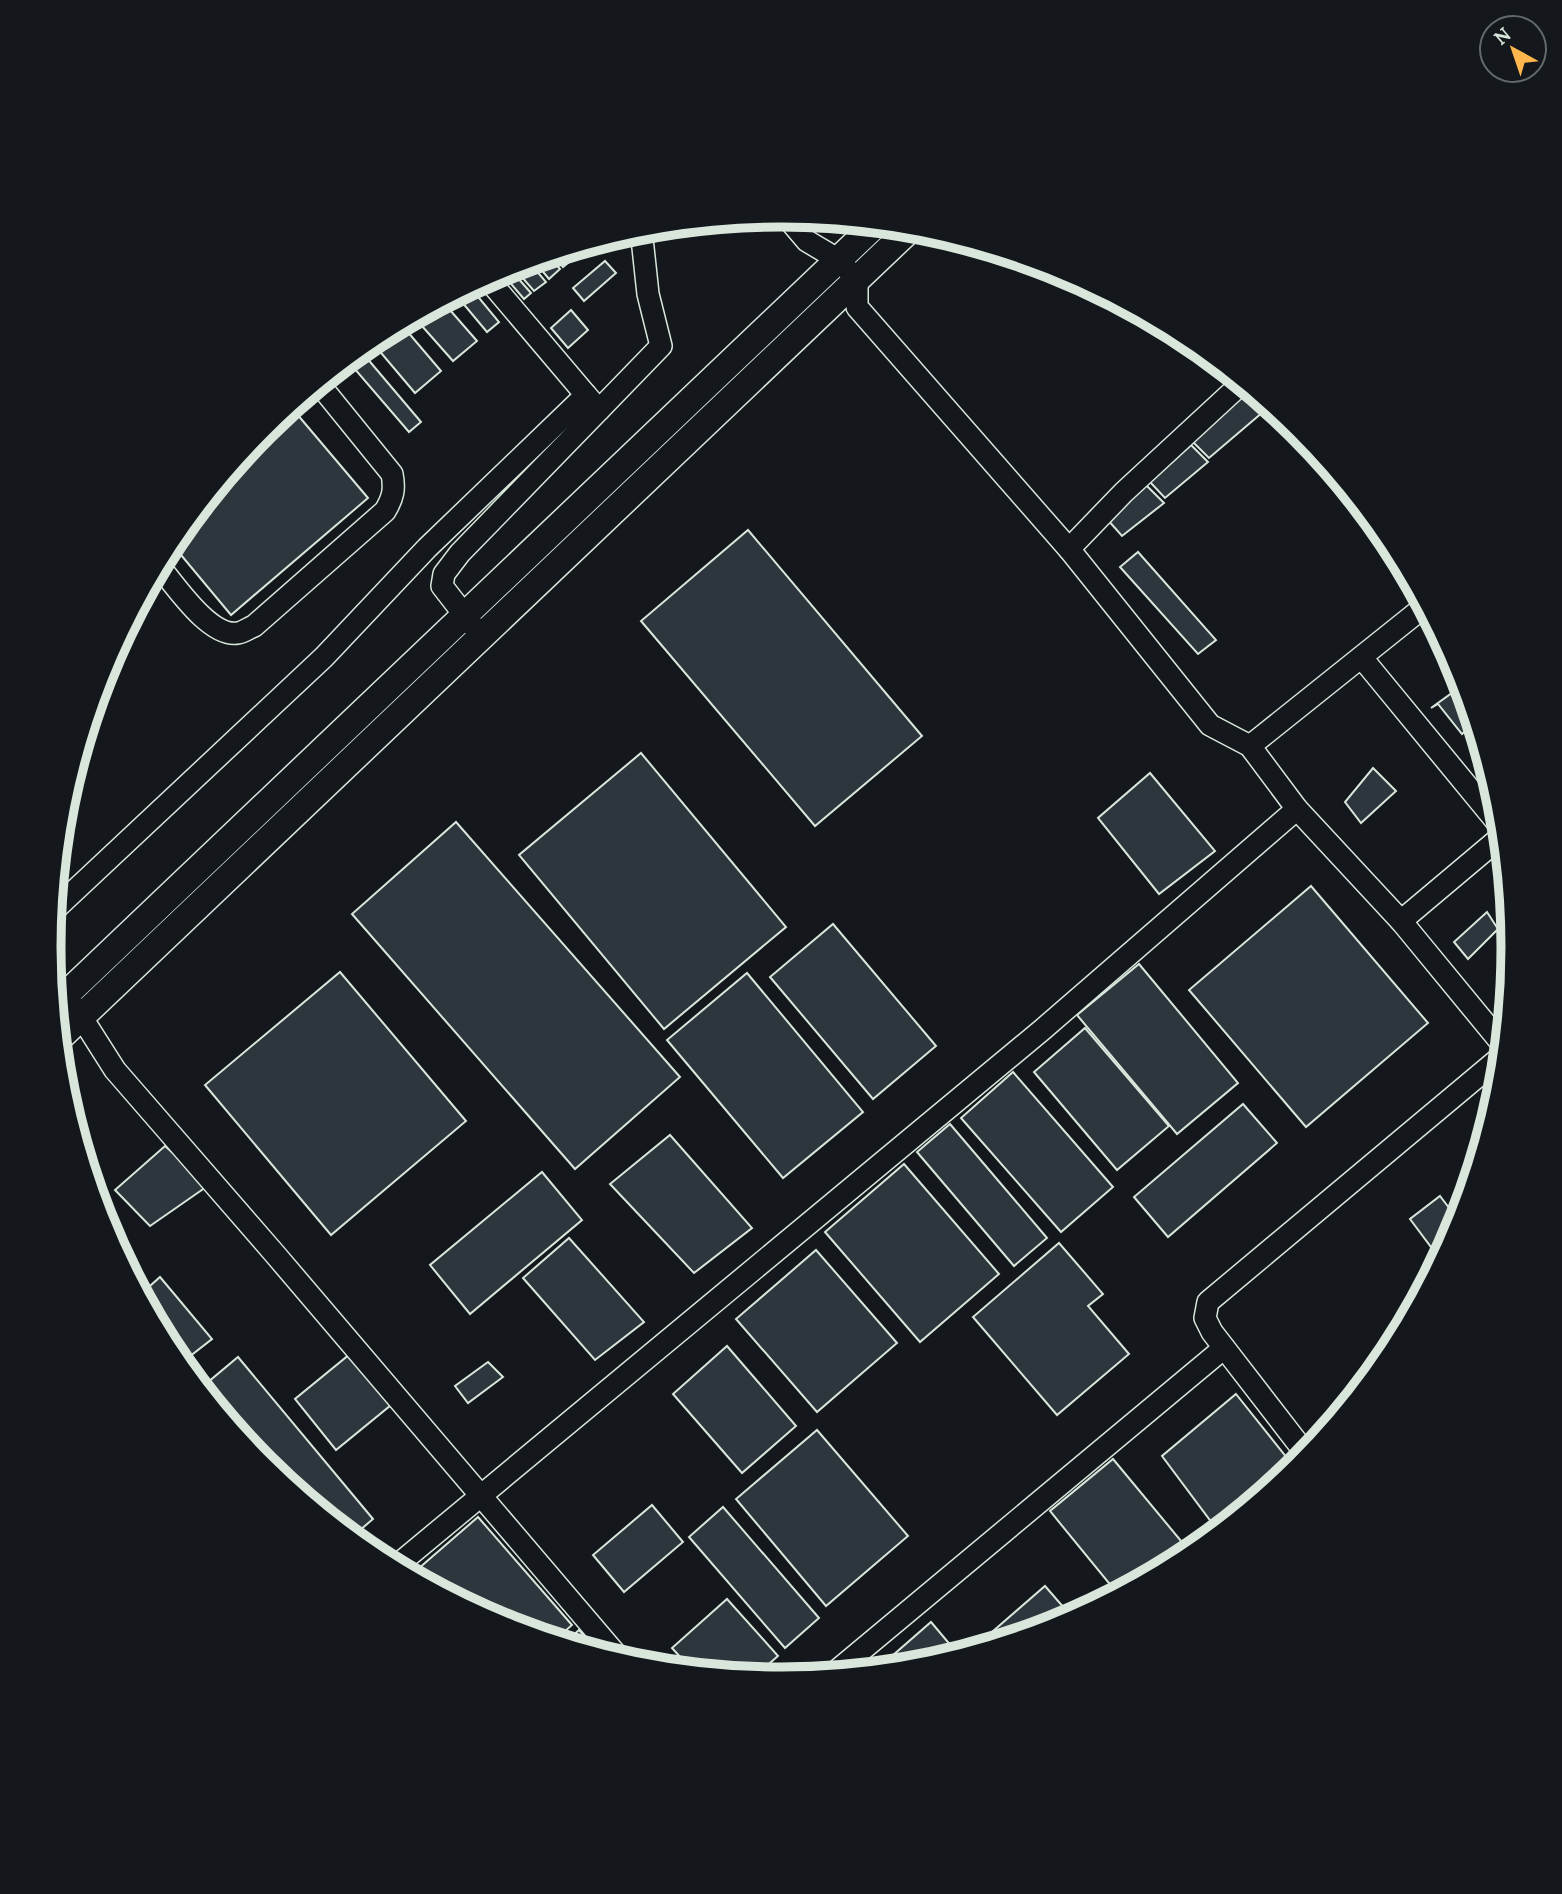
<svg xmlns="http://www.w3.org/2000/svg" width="1562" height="1894" viewBox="0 0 1562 1894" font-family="Lora,serif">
<rect width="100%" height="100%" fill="#14181c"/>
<g fill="#2c363c" stroke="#d8e6dc" stroke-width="2">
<polygon points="570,250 575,257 563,267 553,255"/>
<polygon points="549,256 560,269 549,279 534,261"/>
<polygon points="605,261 616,273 584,301 573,288"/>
<polygon points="529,262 546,282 534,291 513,267"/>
<polygon points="509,268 531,293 524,299 500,271"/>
<polygon points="470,287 499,322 487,332 456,295"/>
<polygon points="443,302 477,341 453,361 414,317"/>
<polygon points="571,310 588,330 568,348 551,328"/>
<polygon points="401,324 441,371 415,393 371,341"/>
<polygon points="360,350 421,422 409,432 347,360"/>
<polygon points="1247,387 1270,406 1209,458 1188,437"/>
<polygon points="291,407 368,498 231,615 171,543 264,429"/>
<polygon points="1191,445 1208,462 1165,498 1150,482"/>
<polygon points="1146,485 1164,503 1122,536 1107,519"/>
<polygon points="748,530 922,736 815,826 641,621"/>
<polygon points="1138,552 1216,640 1198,654 1120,567"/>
<polygon points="1463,685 1474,723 1462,734 1438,704 1431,708"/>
<polygon points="641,753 786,927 664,1029 519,855"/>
<polygon points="1373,768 1396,791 1361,823 1345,802"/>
<polygon points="1150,773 1215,851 1159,894 1098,818"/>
<polygon points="456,822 680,1077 575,1169 352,914"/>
<polygon points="1311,886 1428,1023 1306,1127 1189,990"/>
<polygon points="1487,912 1498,929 1468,959 1454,942"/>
<polygon points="833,924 936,1046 873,1099 770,977"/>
<polygon points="1139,964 1238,1083 1177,1134 1077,1015"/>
<polygon points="340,972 466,1121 331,1235 205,1085"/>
<polygon points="747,973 863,1112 783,1178 667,1040"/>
<polygon points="1085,1028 1169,1126 1117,1170 1034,1072"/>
<polygon points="1013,1072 1113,1187 1061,1232 961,1118"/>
<polygon points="1243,1104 1277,1143 1168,1237 1134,1197"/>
<polygon points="950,1124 1047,1238 1014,1266 917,1152"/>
<polygon points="670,1135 752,1228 694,1273 610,1184"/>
<polygon points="165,1146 209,1185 150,1226 115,1190"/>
<polygon points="904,1164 999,1274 920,1342 825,1232"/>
<polygon points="542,1172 582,1220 470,1314 430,1265"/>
<polygon points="1440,1196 1459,1221 1440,1259 1410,1219"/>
<polygon points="569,1238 644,1322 595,1360 523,1278"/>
<polygon points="1059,1243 1103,1294 1088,1306 1129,1354 1057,1415 973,1317"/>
<polygon points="816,1250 897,1343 817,1412 736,1319"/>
<polygon points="160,1277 212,1339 180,1364 141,1294"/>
<polygon points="727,1346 796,1426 742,1473 673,1394"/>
<polygon points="350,1354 391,1405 336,1450 295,1399"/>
<polygon points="238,1357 373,1519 352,1537 263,1464 201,1388"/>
<polygon points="488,1362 503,1377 468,1403 455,1386"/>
<polygon points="1236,1394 1295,1468 1218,1531 1162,1456"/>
<polygon points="817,1430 908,1536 826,1606 736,1499"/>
<polygon points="1113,1459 1191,1553 1117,1593 1050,1511"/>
<polygon points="652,1505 683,1542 624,1592 593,1555"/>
<polygon points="723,1507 819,1618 785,1648 689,1537"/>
<polygon points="478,1517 572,1625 555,1640 501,1623 411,1575"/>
<polygon points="1045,1586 1072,1617 980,1648 977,1645"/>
<polygon points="727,1599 778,1656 755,1676 692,1670 672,1648"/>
<polygon points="931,1622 958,1654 923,1665 876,1670"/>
<polygon points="579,1630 600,1653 565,1643"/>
</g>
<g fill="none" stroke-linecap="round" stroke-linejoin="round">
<g stroke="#d8e6dc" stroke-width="24">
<g id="minor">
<polyline points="785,215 807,241 839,260 857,280 857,307 1069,549 1210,725 1250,746 1297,809 1401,921 1503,1045"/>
<polyline points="487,278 586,395"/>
<polyline points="599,410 661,346 648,294 641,229"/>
<polyline points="1069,549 1124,492 1242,383"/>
<path d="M159,566C175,585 210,638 238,633C243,632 249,628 254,626L385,511C393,498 395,489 392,474L319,384"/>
<polyline points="1362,658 1501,827"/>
<polyline points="1250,746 1425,606"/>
<polyline points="53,911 324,657 427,548 586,395 599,410 460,553 444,574 442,586 473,626"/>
<polyline points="1401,921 1502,836"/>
<polyline points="75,1007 115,1070 274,1253 620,1659"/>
<polyline points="1307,1455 1212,1332 1205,1318 1208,1302 1502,1056"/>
<polyline points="395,1567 1042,1030 1297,809"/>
<polyline points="833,1674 1224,1348"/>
</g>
</g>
<g stroke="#d8e6dc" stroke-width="29">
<g id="major">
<polyline points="55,1005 876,224"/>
<polyline points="58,1039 911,228"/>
</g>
</g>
<use href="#minor" stroke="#14181c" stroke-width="21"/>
<use href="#major" stroke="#14181c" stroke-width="26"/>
</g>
<path d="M0 0H1562V1894H0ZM61 947a720 720 0 1 1 1440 0a720 720 0 1 1-1440 0Z" fill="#14181c" fill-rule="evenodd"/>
<path fill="none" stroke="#d8e6dc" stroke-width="9" d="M61 947a720 720 0 1 1 1440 0a720 720 0 1 1-1440 0Z"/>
<g transform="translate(1513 49) rotate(320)"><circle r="33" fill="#14181c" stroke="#626a69" stroke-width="2"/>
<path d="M0-5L12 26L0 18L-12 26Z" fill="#ffb74d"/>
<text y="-10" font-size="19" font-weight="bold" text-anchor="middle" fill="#d8e6dc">N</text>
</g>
</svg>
